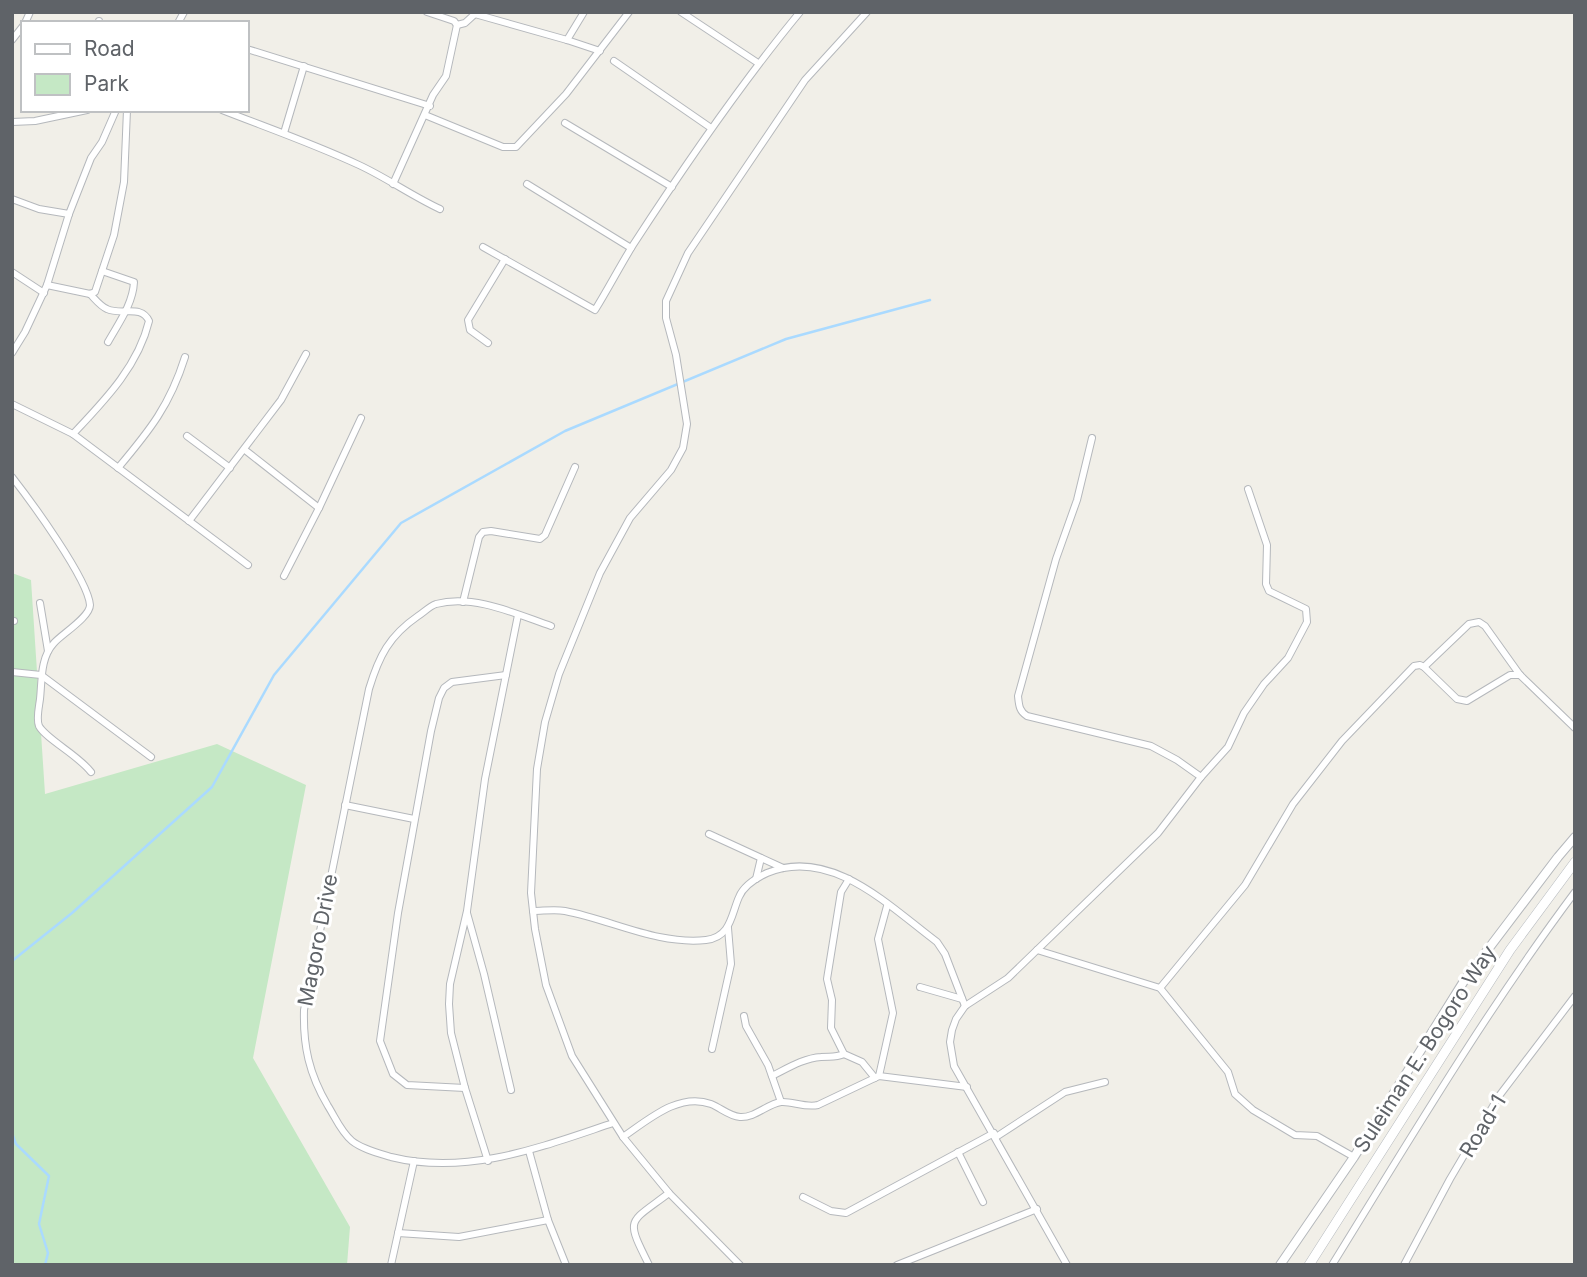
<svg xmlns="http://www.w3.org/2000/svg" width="1587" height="1277" viewBox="0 0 1587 1277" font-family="Inter,sans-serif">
<rect width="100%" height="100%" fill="#f1efe8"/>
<polygon fill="#c5e8c5" points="12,573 31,580 45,794 217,744 306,785 253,1058 350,1227 347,1265 12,1265"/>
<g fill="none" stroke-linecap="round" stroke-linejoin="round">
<g stroke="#aadaff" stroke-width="2.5">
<polyline points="12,961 72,913 212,787 274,675 401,523 565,431 786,339 930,300"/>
<polyline points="12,1133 16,1144 49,1176 39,1224 48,1253 45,1265"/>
</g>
<g stroke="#b5b8bc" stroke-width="8">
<g id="minor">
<polyline points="427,12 454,21 457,25"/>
<polyline points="681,12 758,63"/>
<polyline points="475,14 567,40 600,51"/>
<polyline points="25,23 30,12"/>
<polyline points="99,23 99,21"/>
<polyline points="178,23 184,12"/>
<polyline points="457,25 465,23 476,13"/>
<polyline points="12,40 23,26"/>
<polyline points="567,40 584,12"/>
<polyline points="247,49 430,106"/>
<polyline points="614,61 711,128"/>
<path d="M222,110C268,128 314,144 359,165C387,178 412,196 440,209"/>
<polyline points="425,115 503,147 516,147 566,94 629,12"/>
<polyline points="12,122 35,121 87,110"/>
<polyline points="565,123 672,187"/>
<polyline points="284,133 304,66"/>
<polyline points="393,184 433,95 446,76 457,25"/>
<polyline points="527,184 631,248"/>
<polyline points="12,199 39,209 69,214"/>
<path d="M483,247L595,310C608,289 620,266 633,245C685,165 739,86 800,12"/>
<path d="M102,271L134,282C133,304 118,324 108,342"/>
<polyline points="12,272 44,293"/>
<polyline points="47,285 90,294 95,292 114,235 124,182 127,110"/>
<polyline points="488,343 470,330 468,320 505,259"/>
<polyline points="12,353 25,332 47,285 69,214 91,158 102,142 116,110"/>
<polyline points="12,404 73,434 248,565"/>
<path d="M73,434C103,402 138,367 149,321C141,304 122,316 107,309C100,306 95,299 90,294"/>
<polyline points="187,436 230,468"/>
<path d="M1092,438L1077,500L1056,559L1018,696C1019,705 1019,711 1027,716L1151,746L1177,760L1201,777"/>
<polyline points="245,450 319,508"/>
<path d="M118,468C150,430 170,405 185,357"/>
<path d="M12,477C30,500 88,579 90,605C90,617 62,634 54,643C40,658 42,681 40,699C39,707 36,719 39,726C46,739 78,755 91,772"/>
<polyline points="189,521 281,400 306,354"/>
<polyline points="284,576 319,508 361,418"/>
<polyline points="463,602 479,537 483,532 491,531 540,539 545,535 575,467"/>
<polyline points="40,603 48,651"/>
<polyline points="12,621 14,621"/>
<path d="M551,626C516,614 474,594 436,604C430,606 424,612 418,616C389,636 379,656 369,689L304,1010C303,1046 309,1074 328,1106C335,1117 341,1132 352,1141C362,1149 378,1153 391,1157C468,1176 541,1147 613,1123"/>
<polyline points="1424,667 1469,624 1479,622 1485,626 1520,675 1575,728"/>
<polyline points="12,672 41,675 151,757"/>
<polyline points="345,805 414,819"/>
<polyline points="709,834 783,868"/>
<polyline points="756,879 761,858"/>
<polyline points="849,879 841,892 827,979 832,1000 831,1028 844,1054 862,1062 875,1078"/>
<path d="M533,911C543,911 555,909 565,911C612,920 657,945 706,940C731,937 731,915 739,897C744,885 756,878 767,873C831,846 890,907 937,942L945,954L965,1006"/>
<polyline points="467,913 484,974 511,1090"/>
<polyline points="1037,950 1160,988 1228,1072 1235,1094 1253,1110 1295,1135 1317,1136 1354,1157"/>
<polyline points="920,987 962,999"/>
<polyline points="1160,988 1245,885 1293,804 1342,741 1414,666 1420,665 1424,667 1457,699 1467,701 1510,675 1520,675"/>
<polyline points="744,1016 746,1026 768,1065 781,1102"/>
<polyline points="712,1049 731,964 728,928"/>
<path d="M772,1076C788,1068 804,1058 821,1057C830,1056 835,1058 844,1054"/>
<polyline points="879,1076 893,1013 878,939 887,906"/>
<polyline points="465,1088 407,1085 393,1074 380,1041 398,913 431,731 439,698 444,688 452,682 506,675"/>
<path d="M623,1137C648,1120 679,1092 711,1104C721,1108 729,1116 740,1117C755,1118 767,1104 781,1102C792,1101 805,1108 818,1105L879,1076L967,1087"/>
<polyline points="996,1137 1065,1092 1105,1082"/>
<polyline points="529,1151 548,1220 566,1265"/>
<polyline points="958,1152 983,1202"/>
<polyline points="488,1161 465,1088 451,1033 449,1004 450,984 467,911 485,779 518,615"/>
<polyline points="803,1197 831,1211 846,1213 994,1133"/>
<polyline points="398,1233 459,1237 548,1220"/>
<polyline points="391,1265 414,1161"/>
<path d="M649,1265C625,1217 628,1224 669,1193"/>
<polyline points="740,1265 669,1193 623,1137 572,1056 546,985 535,929 531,893 537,769 545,722 559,674 600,573 630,518 671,470 683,448 687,424 676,355 666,318 666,301 688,253 805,80 867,12"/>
<polyline points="897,1265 1037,1209"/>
<polyline points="1067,1265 954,1066 950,1042 952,1030 956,1019 965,1006 1008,978 1158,833 1201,777 1228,747 1244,713 1264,684 1288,658 1307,622 1306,609 1269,591 1266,584 1267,545 1248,489"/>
<path d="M1332,1265C1410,1139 1486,1011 1575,892"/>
<polyline points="1404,1265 1450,1179 1499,1096 1575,996"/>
</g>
</g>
<g stroke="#b5b8bc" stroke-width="10">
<polyline id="tertiary" points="1280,1265 1354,1157 1464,981 1558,857 1575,837"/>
</g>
<g stroke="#b6babf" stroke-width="10">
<polyline id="secondary" points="1309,1265 1510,950 1575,862"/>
</g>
<use href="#minor" stroke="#fff" stroke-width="6"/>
<use href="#tertiary" stroke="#fff" stroke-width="8"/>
<use href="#secondary" stroke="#fff" stroke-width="9"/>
</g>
<g text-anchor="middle" stroke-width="6" stroke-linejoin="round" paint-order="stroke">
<g font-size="21" fill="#5f6368" stroke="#fff">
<text transform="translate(318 940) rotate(-79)" y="7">Magoro Drive</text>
<text transform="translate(1425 1049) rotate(-57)" y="7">Suleiman E. Bogoro Way</text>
<text transform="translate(1483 1126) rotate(-59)" y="7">Road-1</text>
</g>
</g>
<rect width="1587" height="1277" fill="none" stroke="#5f6368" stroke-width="28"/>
<rect x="21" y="21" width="228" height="91" fill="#ffffff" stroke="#bfc1c3" stroke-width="2"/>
<rect x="35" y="44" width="35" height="10" fill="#ffffff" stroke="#bfc1c3" stroke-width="2"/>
<text x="84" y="56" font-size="21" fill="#5f6368">Road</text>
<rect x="35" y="74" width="35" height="21" fill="#c5e8c5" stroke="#bfc1c3" stroke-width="2"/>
<text x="84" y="91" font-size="21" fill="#5f6368">Park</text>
</svg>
